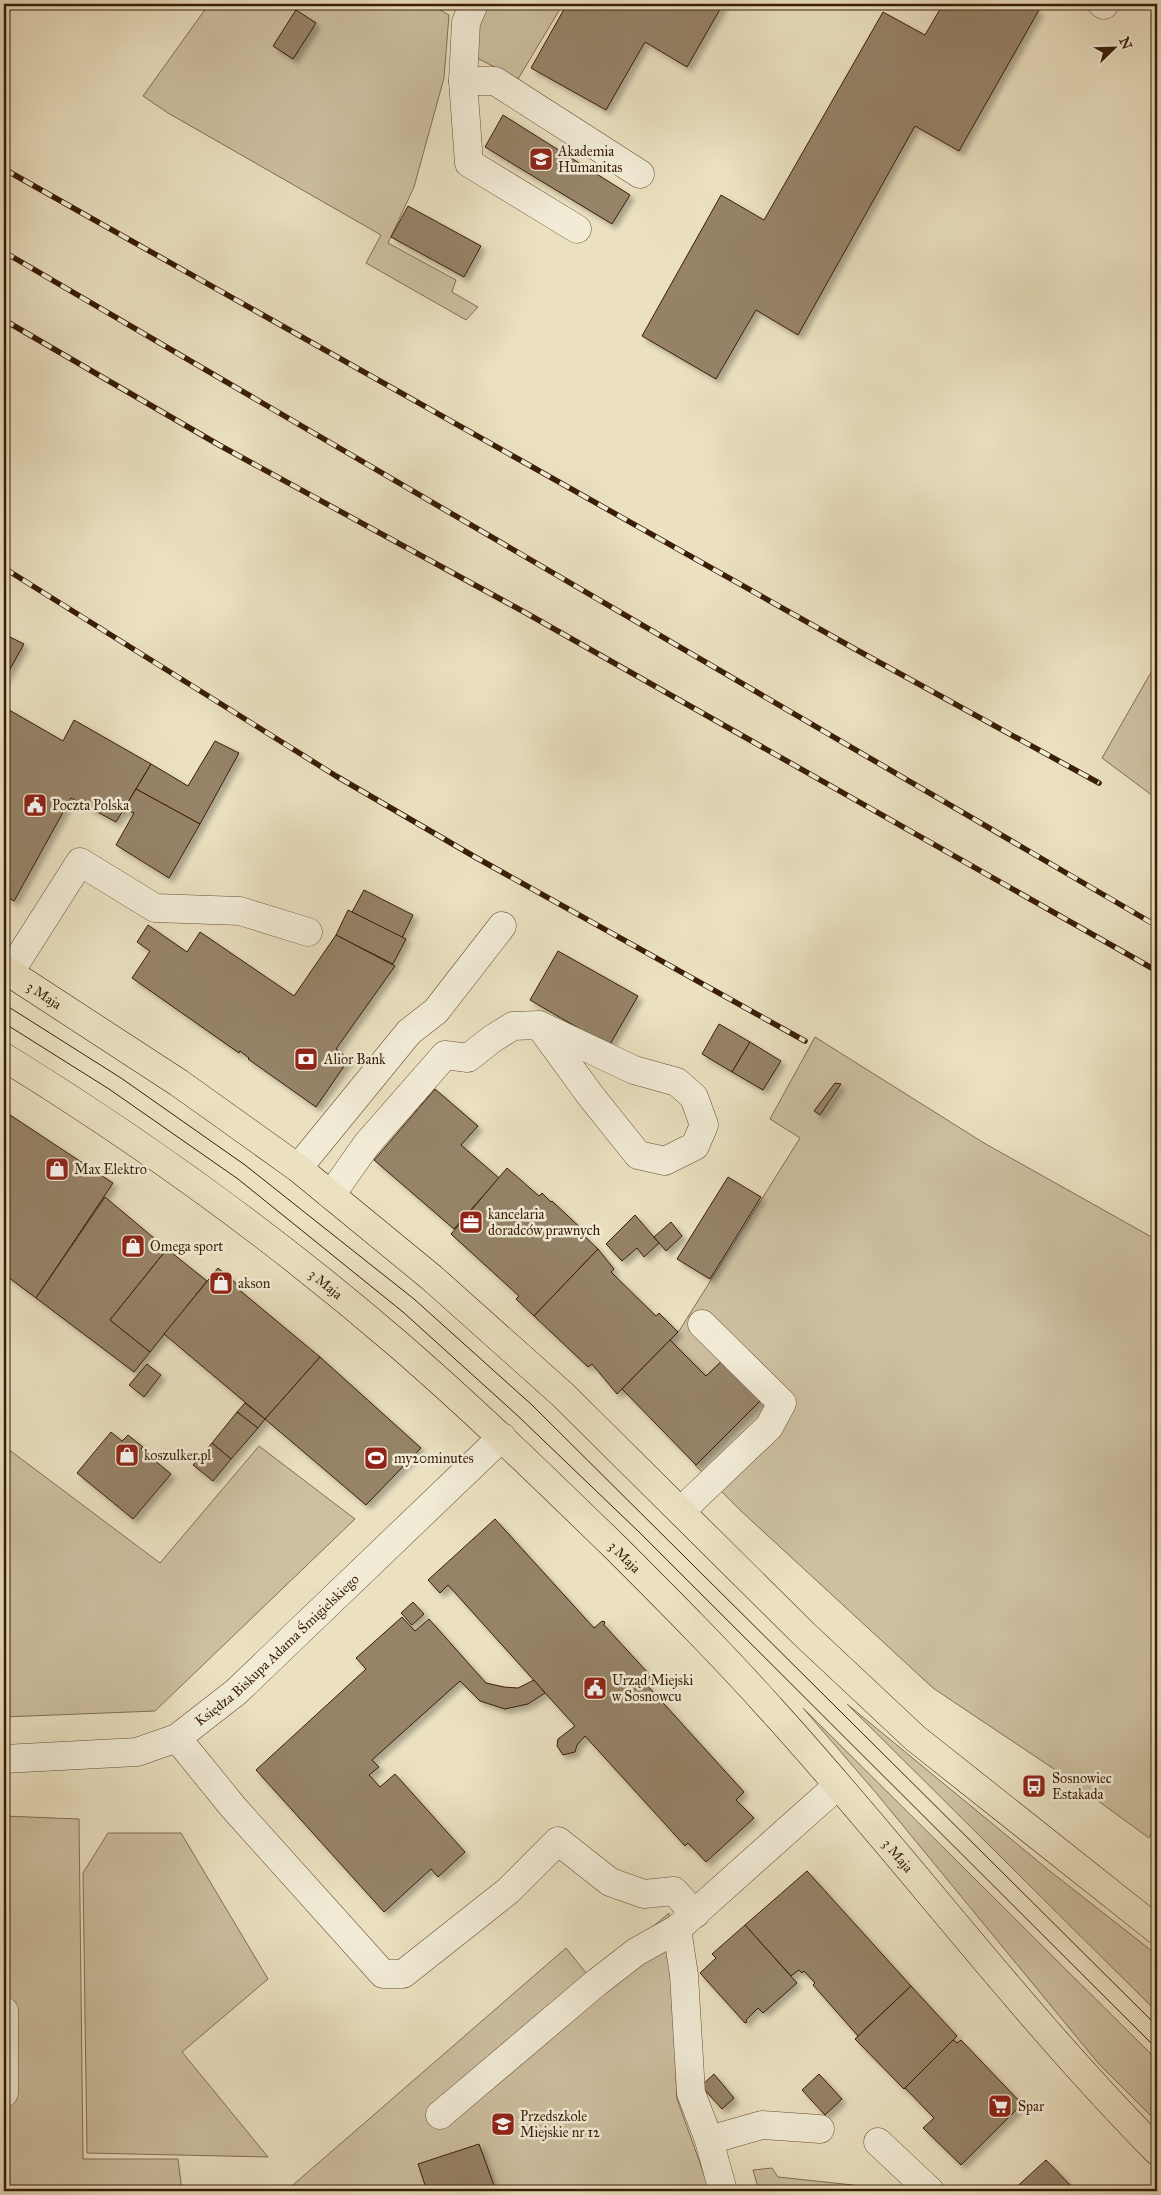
<svg xmlns="http://www.w3.org/2000/svg" width="1161" height="2195" viewBox="0 0 1161 2195" font-family="'IM FELL Great Primer',serif">
<defs>
<filter id="shadow"><feDropShadow dx="4.5" dy="4.5" stdDeviation="2.5" flood-color="#0004"/></filter>
</defs>
<rect width="100%" height="100%" fill="#ebe1c1"/>
<filter id="stains"><feTurbulence type="fractalNoise" baseFrequency=".004" numOctaves="4"/><feColorMatrix values="0 0 0 0 .2 0 0 0 0 .09 0 0 0 0 .02 0 0 0 .5 -.17"/></filter>
<radialGradient id="worn" r=".72"><stop offset=".6" stop-color="#630" stop-opacity="0"/><stop offset="1" stop-color="#630" stop-opacity=".3"/></radialGradient>
<g fill="#cdc0a1" stroke="#836e54">
<polygon points="209,4 430,4 449,15 444,78 414,187 388,243 456,280 452,292 478,307 466,320 366,263 381,235 168,113 143,96"/>
<polygon points="487,4 563,4 518,79 477,58 477,25"/>
<polygon points="1157,662 1157,799 1102,758"/>
<polygon points="815,1037 984,1143 1157,1240 1157,1820 1149,1838 1057,1771 933,1688 740,1510 695,1465 762,1399 723,1360 706,1376 670,1340 679,1331 800,1138 770,1119"/>
<polygon points="4,1446 160,1563 259,1446 355,1519 155,1711 4,1717"/>
<polygon points="847,1704 1051,1872 1157,1955 1157,2012"/>
<polygon points="803,1708 1157,2060 1157,2122 1098,2063 877,1794"/>
<polygon points="4,1816 79,1819 83,2159 178,2159 182,2191 4,2191"/>
<polygon points="108,1833 181,1833 268,1979 182,2052 268,2157 87,2153 83,1873"/>
<polygon points="669,1913 677,2099 710,2191 286,2191 566,1948 591,1979"/>
<polygon points="772,2168 778,2177 853,2185 860,2191 759,2191 753,2170"/>
</g>
<g fill="#968367" stroke="#391d06" filter="url(#shadow)">
<polygon points="567,4 723,4 687,67 645,42 606,110 531,68"/>
<polygon points="943,4 1028,4 1039,10 959,151 915,126 798,335 756,310 716,379 642,336 721,195 764,220 883,12 925,35"/>
<polygon points="296,10 316,23 293,59 273,46"/>
<polygon points="503,115 630,195 612,224 485,147"/>
<polygon points="408,206 481,246 464,277 391,237"/>
<polygon points="4,634 24,644 4,680"/>
<polygon points="4,707 63,741 74,720 151,764 116,822 71,798 14,901 4,895"/>
<polygon points="215,741 239,753 200,824 136,789 151,764 188,786"/>
<polygon points="136,789 200,824 169,878 116,845 134,813 127,810 125,813 122,812"/>
<polygon points="364,890 413,915 402,938 352,912"/>
<polygon points="348,910 406,939 393,964 336,935"/>
<polygon points="148,925 187,952 200,932 294,996 336,935 395,966 336,1049 349,1059 316,1107 248,1059 249,1058 240,1051 239,1053 132,978 150,951 137,942"/>
<polygon points="558,951 638,996 609,1046 530,1000"/>
<polygon points="719,1024 750,1042 732,1072 702,1054"/>
<polygon points="750,1042 781,1061 763,1090 732,1072"/>
<polygon points="835,1083 841,1084 820,1115 814,1111"/>
<polygon points="435,1089 478,1126 461,1145 499,1178 454,1229 374,1160"/>
<polygon points="4,1111 113,1183 36,1298 4,1274"/>
<polygon points="507,1168 539,1196 542,1193 551,1202 552,1201 584,1231 581,1233 598,1249 534,1316 516,1299 519,1296 451,1234"/>
<polygon points="728,1177 761,1197 710,1279 677,1259"/>
<polygon points="105,1197 167,1249 110,1320 150,1352 134,1372 36,1298"/>
<polygon points="635,1215 659,1243 644,1257 637,1248 622,1261 606,1244"/>
<polygon points="671,1222 682,1236 666,1251 654,1237"/>
<polygon points="167,1249 207,1281 150,1352 110,1320"/>
<polygon points="598,1249 614,1269 611,1272 656,1316 659,1313 678,1332 617,1394 592,1364 588,1367 534,1316"/>
<polygon points="218,1268 238,1285 237,1288 320,1357 265,1419 164,1334"/>
<polygon points="670,1340 706,1376 724,1359 762,1399 696,1465 622,1389"/>
<polygon points="320,1357 421,1448 366,1505 265,1419"/>
<polygon points="147,1364 161,1375 144,1397 129,1385"/>
<polygon points="245,1403 265,1419 258,1428 237,1412"/>
<polygon points="237,1412 258,1428 231,1459 212,1443"/>
<polygon points="111,1432 122,1441 128,1435 143,1447 141,1449 171,1474 133,1519 77,1473"/>
<polygon points="212,1443 231,1459 213,1481 193,1465"/>
<polygon points="495,1519 594,1628 602,1621 605,1622 604,1625 649,1674 652,1674 645,1683 744,1792 736,1800 754,1818 706,1862 688,1843 685,1846 585,1736 577,1745 575,1752 563,1755 557,1746 558,1739 575,1726 448,1585 440,1593 428,1580"/>
<polygon points="413,1602 424,1614 412,1625 401,1613"/>
<polygon points="402,1617 415,1631 429,1619 486,1683 504,1687 518,1688 534,1680 545,1693 528,1704 505,1709 480,1701 460,1681 372,1760 379,1767 369,1775 380,1787 395,1774 465,1852 438,1877 431,1869 384,1912 256,1770 366,1669 356,1658"/>
<polygon points="807,1871 911,1986 858,2036 813,1985 815,1983 804,1971 802,1973 799,1970 791,1976 745,1925"/>
<polygon points="745,1925 797,1983 763,2013 758,2008 746,2020 747,2022 745,2023 700,1973 716,1958 712,1954"/>
<polygon points="911,1986 957,2036 904,2089 855,2039"/>
<polygon points="953,2040 957,2043 961,2040 1022,2104 961,2165 923,2128 934,2118 905,2088"/>
<polygon points="714,2074 734,2098 722,2109 701,2086"/>
<polygon points="819,2074 842,2099 825,2115 802,2090"/>
<polygon points="479,2144 496,2191 427,2191 418,2164"/>
<polygon points="1046,2160 1076,2191 1012,2191"/>
</g>
<g fill="none" stroke-linecap="round" stroke-linejoin="round">
<g stroke="#664e35" stroke-width="29">
<g id="minor">
<polyline points="474,4 466,22 463,81 469,163 577,229"/>
<polyline points="1102,4 1104,5"/>
<polyline points="463,81 495,81 640,174"/>
<polyline points="10,972 80,862 155,908 240,911 308,932"/>
<polyline points="298,1168 409,1032 436,1011 502,926"/>
<polyline points="331,1195 367,1144 445,1055 468,1058 492,1039 513,1026 539,1025 590,1095 638,1155 665,1161 695,1146 704,1125 694,1097 677,1082 634,1070 539,1025"/>
<polyline points="682,1510 769,1427 782,1403 702,1324"/>
<polyline points="177,1738 233,1807 383,1974 403,1974 508,1891 558,1841 610,1882 644,1894 674,1891 695,1914"/>
<path id="s1" d="M4,1759L137,1752L177,1738L236,1692L502,1437"/>
<polyline points="677,1929 684,1975 691,2093 709,2140 723,2191"/>
<polyline points="4,2011 4,2093"/>
<polyline points="440,2115 596,1983 636,1952 677,1929 837,1786"/>
<polyline points="709,2140 762,2125 820,2129"/>
<polyline points="878,2142 930,2191"/>
</g>
</g>
<g stroke="#391d06" stroke-width="29">
<g id="major">
<path id="s2" d="M4,969L179,1083L298,1168L432,1278L563,1395L803,1633L915,1738L1157,1930"/>
<path id="s3" d="M4,1057C142,1142 276,1239 399,1345C474,1410 545,1479 616,1548C669,1601 722,1654 772,1710C903,1854 1020,2012 1157,2151"/>
</g>
</g>
<use href="#minor" stroke="#f2ecd7" stroke-width="28"/>
<use href="#major" stroke="#ebe1c1" stroke-width="28"/>
<g stroke="#391d06" stroke-width="1">
<polyline points="4,1004 121,1078 245,1165 414,1299 532,1405 1157,2026"/>
<polyline points="4,1023 109,1089 238,1179 403,1312 518,1416 638,1531 1157,2049"/>
</g>
<g stroke="#391d06" stroke-width="5.5">
<g id="rail">
<polyline points="4,169 855,649 1099,783"/>
<polyline points="4,252 1157,926"/>
<polyline points="4,320 219,445 526,613 1157,971"/>
<polyline points="4,568 336,776 475,857 805,1041"/>
</g>
</g>
<use href="#rail" stroke="#f2ecd7" stroke-width="4" stroke-dasharray="11" stroke-linecap="butt"/>
</g>
<defs>
<g id="university-square" transform="scale(1.25)"><rect x="-9" y="-9" width="18" height="18" rx="4" fill="#8f2418" stroke="#f2ecd7"/><path d="M0-5L7-2L0 1L-7-2ZM-4 1L0 2.5L4 1V4Q0 6-4 4Z" fill="#fff"/></g>
<g id="civic-square" transform="scale(1.25)"><rect x="-9" y="-9" width="18" height="18" rx="4" fill="#8f2418" stroke="#f2ecd7"/><path d="M-.6-6.5H3V-4.5H.6V-3L4-1V1h2V6H-6V1h2V-1L-.6-3ZM-1.2 2.5V6h2.4V2.5Z" fill="#fff"/></g>
<g id="bank-square" transform="scale(1.25)"><rect x="-9" y="-9" width="18" height="18" rx="4" fill="#8f2418" stroke="#f2ecd7"/><path d="M-6-4H6V4H-6ZM0-2.3a2.3 2.3 0 1 0 0 4.6a2.3 2.3 0 1 0 0-4.6Z" fill="#fff"/></g>
<g id="shop-square" transform="scale(1.25)"><rect x="-9" y="-9" width="18" height="18" rx="4" fill="#8f2418" stroke="#f2ecd7"/><path d="M-5-2.5h2.3a2.7 3.5 0 0 1 5.4 0H5L5.5 6h-11ZM-1.5-2.5h3a1.5 2.3 0 0 0-3 0Z" fill="#fff"/></g>
<g id="office-square" transform="scale(1.25)"><rect x="-9" y="-9" width="18" height="18" rx="4" fill="#8f2418" stroke="#f2ecd7"/><path d="M-6-3h4V-5.5h4V-3h4V5H-6ZM-1-4.5V-3h2v-1.5ZM-6 0V1H6V0Z" fill="#fff"/></g>
<g id="stadium-square" transform="scale(1.25)"><rect x="-9" y="-9" width="18" height="18" rx="4" fill="#8f2418" stroke="#f2ecd7"/><path d="M0-5a6.5 5 0 1 0 0 10a6.5 5 0 1 0 0-10ZM-3.5-1.8h7v3.6h-7Z" fill="#fff"/></g>
<g id="bus-square" transform="scale(1.25)"><rect x="-9" y="-9" width="18" height="18" rx="4" fill="#8f2418" stroke="#f2ecd7"/><path d="M-5-6H5V4H4V6H2V4H-2V6H-4V4H-5ZM-3.5-4V0h7V-4ZM-3.5 1.2v1.5H-2V1.2ZM2 1.2v1.5H3.5V1.2Z" fill="#fff"/></g>
<g id="supermarket-square" transform="scale(1.25)"><rect x="-9" y="-9" width="18" height="18" rx="4" fill="#8f2418" stroke="#f2ecd7"/><path d="M-6-5.5h2.5l.6 2H6L4.5 2H-2.5L-4.4-4H-6ZM-1.5 3.2a1.3 1.3 0 1 0 .1 0ZM3 3.2a1.3 1.3 0 1 0 .1 0Z" fill="#fff"/></g>
<g id="school-square" transform="scale(1.25)"><rect x="-9" y="-9" width="18" height="18" rx="4" fill="#8f2418" stroke="#f2ecd7"/><path d="M0-5L7-2L0 1L-7-2ZM-4 1L0 2.5L4 1V4Q0 6-4 4Z" fill="#fff"/></g>
</defs>
<g fill-rule="evenodd">
<use href="#university-square" x="541" y="159"/>
<use href="#civic-square" x="35" y="805"/>
<use href="#bank-square" x="306" y="1059"/>
<use href="#shop-square" x="57" y="1169"/>
<use href="#office-square" x="471" y="1222"/>
<use href="#shop-square" x="133" y="1246"/>
<use href="#shop-square" x="221" y="1283"/>
<use href="#shop-square" x="127" y="1455"/>
<use href="#stadium-square" x="376" y="1458"/>
<use href="#civic-square" x="595" y="1688"/>
<use href="#bus-square" x="1034" y="1786"/>
<use href="#supermarket-square" x="1000" y="2106"/>
<use href="#school-square" x="503" y="2124"/>
</g>
<g text-anchor="middle" stroke-width="5" stroke-linejoin="round" paint-order="stroke">
<g font-size="14" fill="#391d06" stroke="#f2ecd7" text-anchor="start">
<text x="558" y="156">Akademia<tspan x="558" dy="16">Humanitas</tspan></text>
<text x="52" y="810">Poczta Polska</text>
<text x="324" y="1064">Alior Bank</text>
<text x="74" y="1174">Max Elektro</text>
<text x="488" y="1219">kancelaria<tspan x="488" dy="16">doradców prawnych</tspan></text>
<text x="150" y="1251">Omega sport</text>
<text x="238" y="1288">akson</text>
<text x="144" y="1460">koszulker.pl</text>
<text x="394" y="1463">my20minutes</text>
<text x="612" y="1685">Urząd Miejski<tspan x="612" dy="16">w Sosnowcu</tspan></text>
<text x="1052" y="1783">Sosnowiec<tspan x="1052" dy="16">Estakada</tspan></text>
<text x="1018" y="2111">Spar</text>
<text x="520" y="2121">Przedszkole<tspan x="520" dy="16">Miejskie nr 12</tspan></text>
</g>
<g font-size="14" fill="#391d06" stroke="#f2ecd7">
<text dy="5" stroke="none"><textPath href="#s2" startOffset="48">3 Maja</textPath></text>
<text dy="5" stroke="none"><textPath href="#s3" startOffset="394">3 Maja</textPath></text>
<text dy="5" stroke="none"><textPath href="#s3" startOffset="799">3 Maja</textPath></text>
<text dy="5" stroke="none"><textPath href="#s1" startOffset="309">Księdza Biskupa Adama Śmigielskiego</textPath></text>
<text dy="5" stroke="none"><textPath href="#s3" startOffset="1204">3 Maja</textPath></text>
</g>
</g>
<rect width="1161" height="2195" fill="none" stroke="#ebe1c1" stroke-width="20"/>
<rect x="5" y="5" width="1151" height="2185" fill="none" stroke="#391d06" stroke-width="2.5"/>
<rect x="10" y="10" width="1141" height="2175" fill="none" stroke="#391d06"/>
<g transform="translate(1114 48) rotate(67)" stroke="#f2ecd7" stroke-width="4" paint-order="stroke">
<path d="M0-4L9 19L0 12L-9 19Z" fill="#391d06"/>
<text y="-8" font-size="14" font-weight="bold" text-anchor="middle" fill="#391d06">N</text>
</g>
<rect width="100%" height="100%" filter="url(#stains)"/>
<rect width="100%" height="100%" fill="url(#worn)"/>
</svg>
